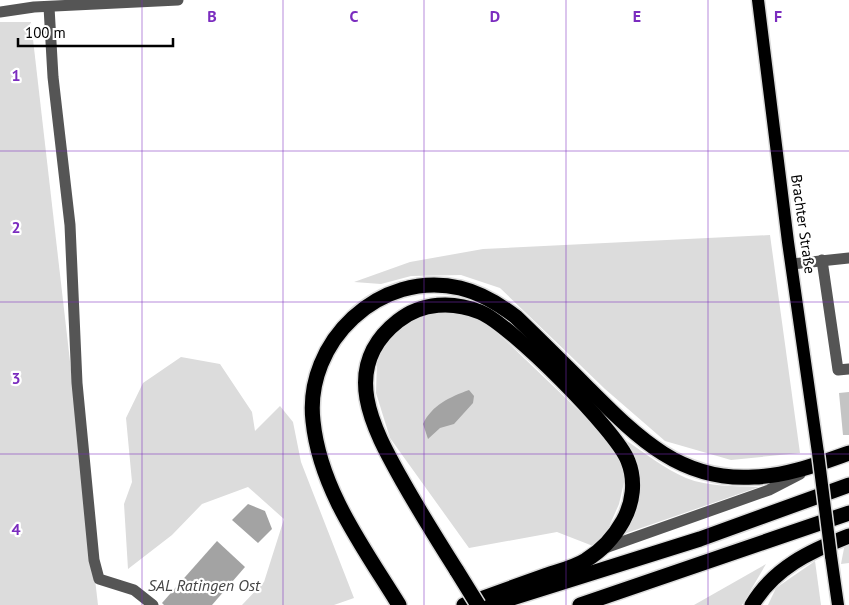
<svg xmlns="http://www.w3.org/2000/svg" width="849" height="605" viewBox="0 0 849 605" font-family="'PT Sans',sans-serif">
<rect width="100%" height="100%" fill="#fff"/>
<g fill="#dcdcdc">
<polygon points="0,22 31,22 98,605 0,605"/>
<polygon points="770,235 800,453 731,460 665,441 605,389 500,288 461,275 411,276 381,284 354,282 410,262 483,249"/>
<polygon points="455,312 484,322 505,340 597,428 617,454 625,478 619,504 608,529 593,546 557,532 469,548 390,438 376,393 377,360 393,333 410,321 433,314"/>
<polygon points="181,357 220,364 252,412 255,431 280,406 293,422 301,462 354,598 334,605 242,605 264,582 284,519 248,487 202,504 172,535 128,569 124,504 132,482 126,418 143,383"/>
<path d="M627,441C646,454 665,469 686,478C708,487 736,486 759,487L621,535L638,507L640,474Z"/>
<polygon points="849,542 849,563 841,564 845,543"/>
<polygon points="815,561 821,605 768,605 776,588"/>
<polygon points="766,564 742,605 694,605"/>
</g>
<g fill="#a3a3a3">
<path d="M469,390L474,396L473,403L454,424L440,428L428,439L423,424C432,405 450,397 469,390Z"/>
<polygon points="248,504 265,511 272,529 258,543 232,520"/>
<polygon points="217,541 245,567 212,605 164,605 162,603"/>
</g>
<polygon fill="#c4c4c4" points="849,392 849,435 843,435 839,393"/>
<g fill="none" stroke-linecap="round" stroke-linejoin="round">
<g stroke="#dbdbdb" stroke-width="15">
<g id="major">
<polyline points="758,0 788,242 818,453"/>
<polyline points="831,556 838,605"/>
</g>
</g>
<g stroke="#dbdbdb" stroke-width="18">
<g id="highway">
<path d="M457,571C438,541 420,512 403,482C374,430 338,368 398,321C422,302 453,301 480,312C510,324 617,431 628,461C636,481 633,503 623,521C614,537 601,551 586,560C575,567 559,571 547,575C519,585 492,595 464,605"/>
<polyline points="493,604 700,539 849,485"/>
<path d="M399,605C364,548 320,490 313,421C304,342 380,269 460,288C481,293 499,304 516,317C541,341 565,365 589,389C637,437 681,482 754,477C787,476 818,464 849,453"/>
<polyline points="580,605 849,513"/>
<path d="M752,605C774,568 810,551 849,536"/>
</g>
</g>
<g stroke="#555" stroke-width="11">
<polyline points="49,7 53,77 70,225 77,383 94,560 99,579 134,590 153,605"/>
<polyline points="0,12 34,7 178,0"/>
<polyline points="822,260 838,370 849,369"/>
<polyline points="792,264 849,258"/>
<polyline points="602,549 769,490 800,474"/>
</g>
<use href="#major" stroke="#000" stroke-width="12"/>
<use href="#highway" stroke="#000" stroke-width="15"/>
<g stroke="#dbdbdb" stroke-width="15" stroke-linecap="butt">
<polyline id="major-bridge" points="818,453 831,556"/>
</g>
<g stroke="#dbdbdb" stroke-width="18" stroke-linecap="butt">
<polyline id="highway-bridge" points="457,571 478,605"/>
</g>
<use href="#major-bridge" stroke="#000" stroke-width="12"/>
<use href="#highway-bridge" stroke="#000" stroke-width="15"/>
</g>
<path fill="none" stroke="#7b2cbf" stroke-width="1" stroke-opacity="0.55" d="M142,0V605M283,0V605M424,0V605M566,0V605M708,0V605M0,151H849M0,302H849M0,454H849"/>
<g text-anchor="middle" stroke-width="4.5" stroke-linejoin="round" paint-order="stroke">
<g font-size="15" fill="#000" stroke="#fff">
<text transform="translate(803 224) rotate(82)" y="5">Brachter Straße</text>
</g>
<g font-size="16" font-style="italic" fill="#444" stroke="#fff">
<text x="204" y="591">SAL Ratingen Ost</text>
</g>
</g>
<g font-size="16" text-anchor="middle" font-weight="bold" fill="#7b2cbf" stroke="#fff" stroke-width="4.5" stroke-linejoin="round" paint-order="stroke">
<text x="212" y="22">B</text>
<text x="354" y="22">C</text>
<text x="495" y="22">D</text>
<text x="637" y="22">E</text>
<text x="778" y="22">F</text>
<text x="16" y="81">1</text>
<text x="16" y="233">2</text>
<text x="16" y="384">3</text>
<text x="16" y="535">4</text>
</g>
<path d="M18 38v8h155v-8" fill="none" stroke="#000000" stroke-width="2.5"/>
<text x="25" y="38" font-size="15" fill="#000000" stroke="#ffffff" stroke-width="4" paint-order="stroke">100 m</text>
</svg>
